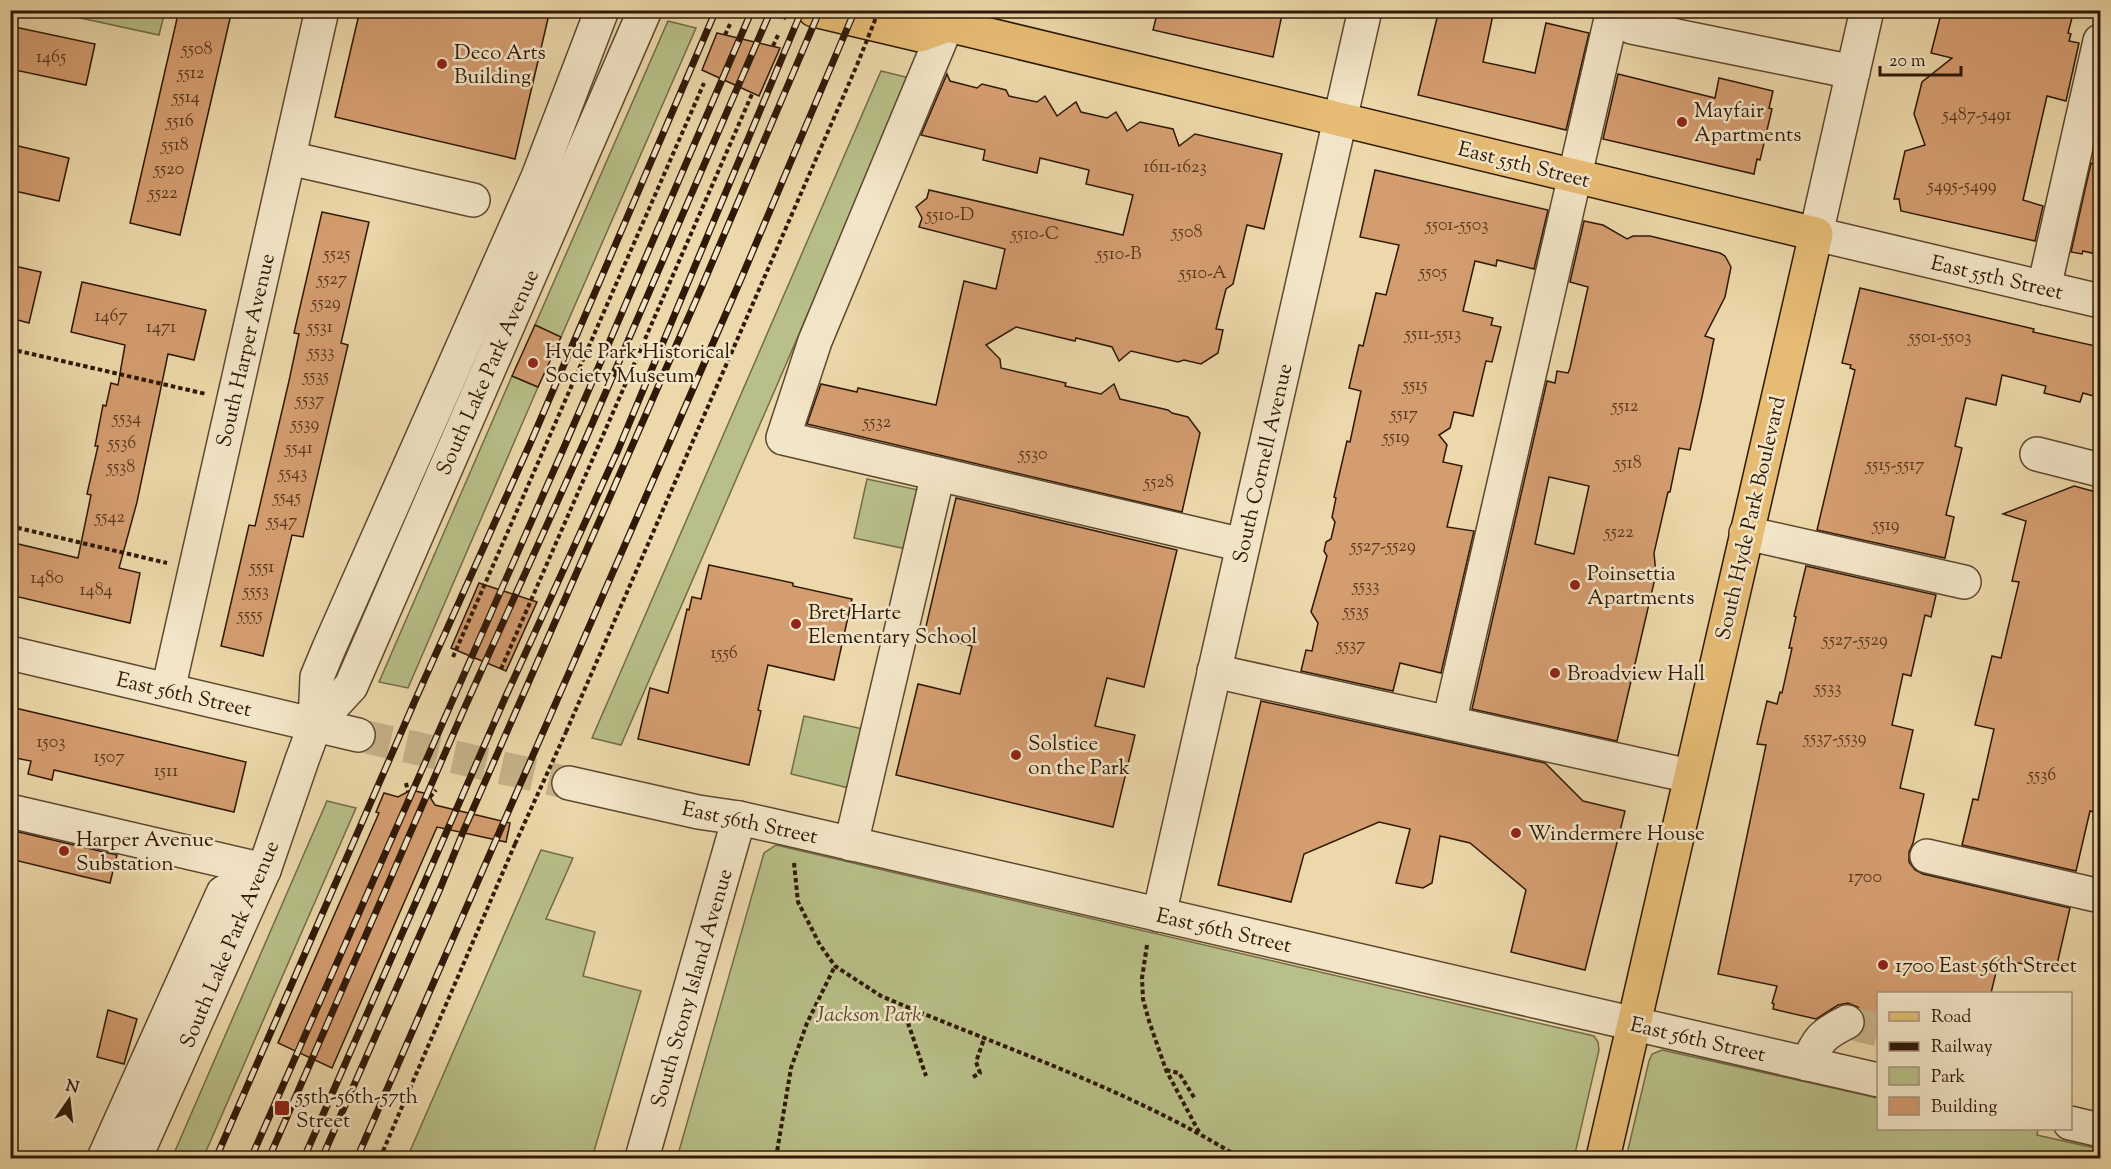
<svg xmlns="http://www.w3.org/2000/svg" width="2111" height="1169" viewBox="0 0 2111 1169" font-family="'Sorts Mill Goudy',serif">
<rect width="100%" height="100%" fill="#ecd8aa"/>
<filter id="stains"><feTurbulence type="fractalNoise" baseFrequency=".00333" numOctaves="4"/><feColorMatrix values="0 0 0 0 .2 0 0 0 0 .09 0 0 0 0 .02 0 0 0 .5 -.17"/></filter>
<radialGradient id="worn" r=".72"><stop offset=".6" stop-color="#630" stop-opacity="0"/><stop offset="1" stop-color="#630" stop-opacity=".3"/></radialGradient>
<g fill="#b8bf88" stroke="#746c47" stroke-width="1.5">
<polygon points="48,11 165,11 159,35"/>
<polygon points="668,21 696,28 561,337 535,325"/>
<polygon points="881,71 910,78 621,745 592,738"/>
<polygon points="512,376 538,387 408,688 379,682"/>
<polygon points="867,479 923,491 911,550 854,538"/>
<polygon points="804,716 863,729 849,788 791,774"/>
<polygon points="327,801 356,808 203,1158 172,1158"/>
<polygon points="776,845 1594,1036 1598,1042 1599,1050 1574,1158 677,1158 764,853"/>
<polygon points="541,850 573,858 546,919 595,932 583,976 641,991 592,1158 407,1158"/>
<polygon points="1662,1050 1878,1098 1878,1128 2038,1129 2037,1135 2041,1136 2100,1149 2100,1158 1626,1158 1649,1061 1652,1054"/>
</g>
<g fill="#d49d70" stroke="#2f1806" stroke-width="1.5" fill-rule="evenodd">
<polygon points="179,10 232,10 180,235 130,223"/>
<polygon points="360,10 550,10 515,159 335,117"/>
<polygon points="1158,10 1283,10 1273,57 1153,30"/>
<polygon points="1439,10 1494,10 1483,62 1535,73 1546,23 1589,33 1566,130 1418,95"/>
<polygon points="1942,10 2074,10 2068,33 2071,34 2069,41 2079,43 2066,101 2047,96 2023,200 2043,206 2035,241 1901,211 1899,199 1894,199 1905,151 1925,145 1914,114 1922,82 1952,58 1931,53"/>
<polygon points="10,26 95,44 86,85 10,69"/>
<polygon points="717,33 780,48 759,96 702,70"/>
<polygon points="947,74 950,81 977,88 982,84 1006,90 1009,96 1037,102 1045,96 1057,116 1076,102 1081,112 1107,118 1116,112 1127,131 1140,122 1173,129 1179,146 1195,134 1282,154 1264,229 1247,225 1233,284 1226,289 1216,329 1223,330 1218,353 1201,364 1184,360 1178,362 1131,351 1119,361 1112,347 1076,338 1075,341 1016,327 986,345 1000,359 1001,368 1066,383 1065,386 1101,394 1114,384 1120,399 1168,410 1172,413 1188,417 1200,433 1182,512 807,424 821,384 857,392 858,388 936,405 964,281 996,289 1005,249 919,227 922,218 916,207 927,198 929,190 1123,235 1133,195 1086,184 1089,170 1040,158 1037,173 983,160 985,150 921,135"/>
<polygon points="1618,74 1715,98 1719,78 1773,91 1769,108 1772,109 1760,160 1757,159 1754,174 1603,139"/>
<polygon points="10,144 69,158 59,201 10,190"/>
<polygon points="2091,163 2100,166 2100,255 2083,251 2082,254 2071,252"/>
<polygon points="1375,170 1548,210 1534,269 1497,260 1496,266 1475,261 1463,311 1493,318 1491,325 1501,327 1492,362 1486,361 1473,416 1454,412 1450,428 1439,435 1447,445 1443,462 1462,466 1447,527 1474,531 1441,673 1400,663 1393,691 1301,671 1306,650 1312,651 1318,623 1311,612 1327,556 1324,551 1326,542 1331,539 1335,522 1332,517 1336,498 1334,497 1347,441 1350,442 1361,391 1349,388 1359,345 1363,346 1376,293 1386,295 1399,245 1360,237"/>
<polygon points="322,212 369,222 341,343 348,345 303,537 292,535 263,656 221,646 249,525 255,526 289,381 299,334 294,333"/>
<path d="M1584,221L1603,225L1627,239L1633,236H1650L1720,253L1725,256L1731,267L1725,297L1705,336L1714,339L1702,397L1690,450L1679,448L1670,492H1668L1654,553L1656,574L1617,741L1472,709L1547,381L1555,383L1557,371L1568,373L1570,368L1588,287L1570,282ZM1549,477L1589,486L1574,554L1535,544Z"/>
<polygon points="10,265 41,272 29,323 10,318"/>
<polygon points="82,282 206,310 194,360 168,354 137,502 119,568 140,573 130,623 10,595 10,576 18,544 78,558 91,495 87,494 98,446 95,446 103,405 106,406 111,383 118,385 125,345 71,332"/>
<polygon points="1860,288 2034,329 2033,332 2100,347 2100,398 2083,393 2080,402 2044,393 2046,386 2002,375 1996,405 1966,398 1955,446 1962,448 1946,515 1954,517 1945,558 1817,530 1855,370 1850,368 1851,365 1842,363"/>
<polygon points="535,325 561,337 538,387 512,376"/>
<polygon points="2074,486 2100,493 2100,782 2094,812 2090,811 2076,871 1962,845 1973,799 1978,800 1994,729 1975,725 1992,656 2001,658 2019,582 2012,581 2026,521 2003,514"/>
<polygon points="956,498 1177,550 1144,687 1107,678 1095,726 1135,735 1113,827 896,775 918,684 960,694 972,646 924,635"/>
<polygon points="709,565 793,583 793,586 852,599 834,680 768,665 758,710 761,711 749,765 638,739 650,688 668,693 687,609 689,610 692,597 701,599"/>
<polygon points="1806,566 1936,595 1931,617 1925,615 1911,676 1903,674 1892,725 1913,730 1900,788 1924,794 1913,843 1909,852 1909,862 1915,870 1923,874 2070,908 2056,969 1999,960 1991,993 1878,993 1878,1021 1865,1018 1858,1007 1848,1003 1838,1005 1816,1019 1773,1009 1774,1004 1772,1003 1777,986 1718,974 1766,745 1757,744 1767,701 1777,704 1780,692 1782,693 1792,648 1789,648 1796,617 1794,616"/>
<polygon points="479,583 537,602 506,671 451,648"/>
<polygon points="1261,701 1545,763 1583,801 1625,811 1585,970 1511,952 1526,890 1470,843 1440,836 1432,883 1423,888 1396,883 1410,829 1379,822 1304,854 1291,902 1218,885"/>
<polygon points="15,708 246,762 234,812 54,770 52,780 28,774 31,761 10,757 10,724"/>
<polygon points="411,790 428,794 435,805 510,823 506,842 437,827 332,1068 278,1043 379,813 376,812 384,793 398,797"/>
<polygon points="10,830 117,855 110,883 10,859"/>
<polygon points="108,1010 137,1019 124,1064 97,1057"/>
</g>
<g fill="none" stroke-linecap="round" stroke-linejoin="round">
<g stroke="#c6b289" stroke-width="33" stroke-dasharray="33 16" stroke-linecap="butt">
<polyline points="358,735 569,783"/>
<polyline points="1847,1022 1878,1030"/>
</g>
<g stroke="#5e482f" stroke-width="36">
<g id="minor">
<polyline points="953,10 815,341 783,438 1243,545"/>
<polyline points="1867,10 1816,234 2100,301"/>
<polyline points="1632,27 1853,72"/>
<polyline points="289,158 473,200"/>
<polyline points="2044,288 2100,41"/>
<polyline points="2037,454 2100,470"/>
<polyline points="1746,533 1964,582"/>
<polyline points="10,653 358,735"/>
<polyline points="1214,671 1690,776"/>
<polyline points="168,690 322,10"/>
<polyline points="1449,723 1613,10"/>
<polyline points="315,725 351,686 645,10"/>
<polyline points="569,783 698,812 739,818 788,829 1878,1080"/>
<polyline points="10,811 264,870"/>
<polyline points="851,844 938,474"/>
<polyline points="1927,856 2100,896"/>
<polyline points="1159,915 1365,10"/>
<path d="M1807,1064C1819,1039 1821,1035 1847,1022"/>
<polyline points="2070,1123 2100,1130"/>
<polyline points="104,1158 223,893 264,870"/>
<polyline points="135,1158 264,870 302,760 315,725 317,677 329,648 538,177 602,10"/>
<polyline points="642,1158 739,818"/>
</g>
</g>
<g stroke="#2f1806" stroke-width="36">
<g id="major">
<polyline points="814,10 920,35 948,25"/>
<polyline points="931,10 948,25 1816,234 1603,1158"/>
</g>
</g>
<g stroke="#2f1806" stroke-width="4" stroke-dasharray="4.5 3" stroke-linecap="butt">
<polyline points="755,10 786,18"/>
<polyline points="725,35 731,22"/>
<polyline points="773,46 779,33"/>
<polyline points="10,349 206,394"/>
<polyline points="10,526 167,563"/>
<polyline points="453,657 704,83"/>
<polyline points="501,669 752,94"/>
<polyline points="566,732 857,65"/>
<polyline points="406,783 408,792"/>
<polyline points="430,797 436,790"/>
<path d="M794,863L798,902L820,945L835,966L881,996C1000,1047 1130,1089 1240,1158"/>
<polyline points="1147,945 1142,978 1143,999 1149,1021 1166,1070 1199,1132"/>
<polyline points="910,1009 906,1017 926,1076"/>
<polyline points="1166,1070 1179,1073 1195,1099"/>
<polyline points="973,1077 980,1073 976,1062 984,1039"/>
<polyline points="380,1158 515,844"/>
<polyline points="776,1158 791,1068 807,1023 835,966"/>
</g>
<use href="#minor" stroke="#f3e6c8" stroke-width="33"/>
<use href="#major" stroke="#e6bc75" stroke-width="33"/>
<g stroke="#2f1806" stroke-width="7">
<g id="rail">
<polyline points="216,1158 417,696 533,437 716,10"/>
<polyline points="251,1158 565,445 752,10"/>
<polyline points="269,1158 465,707 586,438 771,10"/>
<polyline points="304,1158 505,698 618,450 802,10"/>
<polyline points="322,1158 440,889 463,832 700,291 820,10"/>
<polyline points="357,1158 741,279 855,10"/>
</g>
</g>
<use href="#rail" stroke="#f3e6c8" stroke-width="4.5" stroke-dasharray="14" stroke-linecap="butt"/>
<g stroke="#2f1806" stroke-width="4" stroke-dasharray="4.5 3" stroke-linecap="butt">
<polyline points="857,65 879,10"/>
<polyline points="515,844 566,732"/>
</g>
</g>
<g fill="#8f2418" stroke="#f3e6c8" stroke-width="2">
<circle cx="442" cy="64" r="6"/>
<circle cx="1682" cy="122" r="6"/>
<circle cx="533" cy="363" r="6"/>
<circle cx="1575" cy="585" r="6"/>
<circle cx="796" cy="624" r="6"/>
<circle cx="1555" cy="673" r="6"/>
<circle cx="1016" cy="755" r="6"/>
<circle cx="1516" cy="833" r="6"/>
<circle cx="64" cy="851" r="6"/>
<circle cx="1883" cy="965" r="6"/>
<rect x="274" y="1100" width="16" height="16" rx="3"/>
</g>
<g text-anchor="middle" stroke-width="5" stroke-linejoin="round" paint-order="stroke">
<g font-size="18" fill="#583920">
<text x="197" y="54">5508</text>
<text x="51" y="62">1465</text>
<text x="191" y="78">5512</text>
<text x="186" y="102">5514</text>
<text x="1977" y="120">5487-5491</text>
<text x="180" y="126">5516</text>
<text x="175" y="150">5518</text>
<text x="1175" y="172">1611-1623</text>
<text x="169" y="174">5520</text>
<text x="1962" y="191">5495-5499</text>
<text x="163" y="198">5522</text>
<text x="950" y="220">5510-D</text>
<text x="1457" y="230">5501-5503</text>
<text x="1187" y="237">5508</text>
<text x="1035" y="239">5510-C</text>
<text x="337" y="259">5525</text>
<text x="1119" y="259">5510-B</text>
<text x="1433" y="277">5505</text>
<text x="1203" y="278">5510-A</text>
<text x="332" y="284">5527</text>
<text x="326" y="308">5529</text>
<text x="111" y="321">1467</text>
<text x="161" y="332">1471</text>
<text x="320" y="332">5531</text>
<text x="1433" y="339">5511-5513</text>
<text x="1940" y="342">5501-5503</text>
<text x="321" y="357">5533</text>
<text x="316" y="381">5535</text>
<text x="1415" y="390">5515</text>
<text x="310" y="405">5537</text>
<text x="1625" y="411">5512</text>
<text x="1404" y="419">5517</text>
<text x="127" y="423">5534</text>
<text x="877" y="427">5532</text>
<text x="305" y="429">5539</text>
<text x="1396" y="442">5519</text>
<text x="122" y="448">5536</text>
<text x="299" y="453">5541</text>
<text x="1033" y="459">5530</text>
<text x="1628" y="468">5518</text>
<text x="1895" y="470">5515-5517</text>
<text x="121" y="472">5538</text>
<text x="293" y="478">5543</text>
<text x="1159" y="487">5528</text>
<text x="287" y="502">5545</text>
<text x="110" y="522">5542</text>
<text x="282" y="526">5547</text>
<text x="1886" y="530">5519</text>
<text x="1619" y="537">5522</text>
<text x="1383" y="551">5527-5529</text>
<text x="262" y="572">5551</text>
<text x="47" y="583">1480</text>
<text x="1366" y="591">5533</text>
<text x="96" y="595">1484</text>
<text x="256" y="596">5553</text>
<text x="1356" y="616">5535</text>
<text x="250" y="620">5555</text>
<text x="1855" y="645">5527-5529</text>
<text x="1351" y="650">5537</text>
<text x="724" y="658">1556</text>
<text x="1828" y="693">5533</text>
<text x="1835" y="743">5537-5539</text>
<text x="51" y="747">1503</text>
<text x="109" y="762">1507</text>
<text x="166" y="776">1511</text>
<text x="2042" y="780">5536</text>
<text x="1865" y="882">1700</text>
</g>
<g font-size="21" fill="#2f1806" stroke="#f3e6c8" text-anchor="start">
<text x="454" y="59">Deco Arts<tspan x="454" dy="24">Building</tspan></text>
<text x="1694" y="117">Mayfair<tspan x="1694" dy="24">Apartments</tspan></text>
<text x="545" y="358">Hyde Park Historical<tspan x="545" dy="24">Society Museum</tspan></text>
<text x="1587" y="580">Poinsettia<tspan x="1587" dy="24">Apartments</tspan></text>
<text x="808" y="619">Bret Harte<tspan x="808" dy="24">Elementary School</tspan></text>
<text x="1567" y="680">Broadview Hall</text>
<text x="1028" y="750">Solstice<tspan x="1028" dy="24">on the Park</tspan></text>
<text x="1528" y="840">Windermere House</text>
<text x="76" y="846">Harper Avenue<tspan x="76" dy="24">Substation</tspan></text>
<text x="1895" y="972">1700 East 56th Street</text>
<text x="296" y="1103">55th-56th-57th<tspan x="296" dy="24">Street</tspan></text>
</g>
<g font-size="21" fill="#2f1806" stroke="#f3e6c8">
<text transform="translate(1524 164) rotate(14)" y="7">East 55th Street</text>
<text transform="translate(1997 277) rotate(13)" y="7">East 55th Street</text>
<text transform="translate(245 350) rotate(-77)" y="7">South Harper Avenue</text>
<text transform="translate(487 372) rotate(-66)" y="7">South Lake Park Avenue</text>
<text transform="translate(1262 463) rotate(-77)" y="7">South Cornell Avenue</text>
<text transform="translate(1750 518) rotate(-77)" y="7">South Hyde Park Boulevard</text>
<text transform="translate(184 694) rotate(13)" y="7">East 56th Street</text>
<text transform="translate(750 822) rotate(12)" y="7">East 56th Street</text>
<text transform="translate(1224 930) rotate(13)" y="7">East 56th Street</text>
<text transform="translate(229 944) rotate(-67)" y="7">South Lake Park Avenue</text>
<text transform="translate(691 988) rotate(-74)" y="7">South Stony Island Avenue</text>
<text transform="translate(1698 1039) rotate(13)" y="7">East 56th Street</text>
</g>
<g font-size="21" font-style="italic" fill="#584a2d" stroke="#f3e6c8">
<text x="869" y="1021">Jackson Park</text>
</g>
</g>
<rect width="2111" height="1169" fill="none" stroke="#ecd8aa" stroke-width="36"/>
<rect x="12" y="12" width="2087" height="1145" fill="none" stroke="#2f1806" stroke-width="3"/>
<rect x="18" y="18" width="2075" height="1133" fill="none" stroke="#2f1806" stroke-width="1.5"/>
<rect x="1877" y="992" width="195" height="138" fill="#f3e6c8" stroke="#a5947a" stroke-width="1.5"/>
<rect x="1889" y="1012" width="30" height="9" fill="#e6bc75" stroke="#a5947a" stroke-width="1.5"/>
<text x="1931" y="1022" font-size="18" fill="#2f1806">Road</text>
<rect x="1889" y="1042" width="30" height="9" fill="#2f1806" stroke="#a5947a" stroke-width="1.5"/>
<text x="1931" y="1052" font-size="18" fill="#2f1806">Railway</text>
<rect x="1889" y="1067" width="30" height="18" fill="#b8bf88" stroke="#a5947a" stroke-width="1.5"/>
<text x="1931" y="1082" font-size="18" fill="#2f1806">Park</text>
<rect x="1889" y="1097" width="30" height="18" fill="#d49d70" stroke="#a5947a" stroke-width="1.5"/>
<text x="1931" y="1112" font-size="18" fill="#2f1806">Building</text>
<g transform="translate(69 1100) rotate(14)" stroke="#f3e6c8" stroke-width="4.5" paint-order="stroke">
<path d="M0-4.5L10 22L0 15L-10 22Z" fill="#2f1806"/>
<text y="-9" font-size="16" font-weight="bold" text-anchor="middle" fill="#2f1806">N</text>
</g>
<path d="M1880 66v9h81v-9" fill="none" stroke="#2f1806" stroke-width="3"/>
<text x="1889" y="66" font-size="18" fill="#2f1806" stroke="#f3e6c8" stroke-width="4.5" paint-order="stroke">20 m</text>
<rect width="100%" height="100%" filter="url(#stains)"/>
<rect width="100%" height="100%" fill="url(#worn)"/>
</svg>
